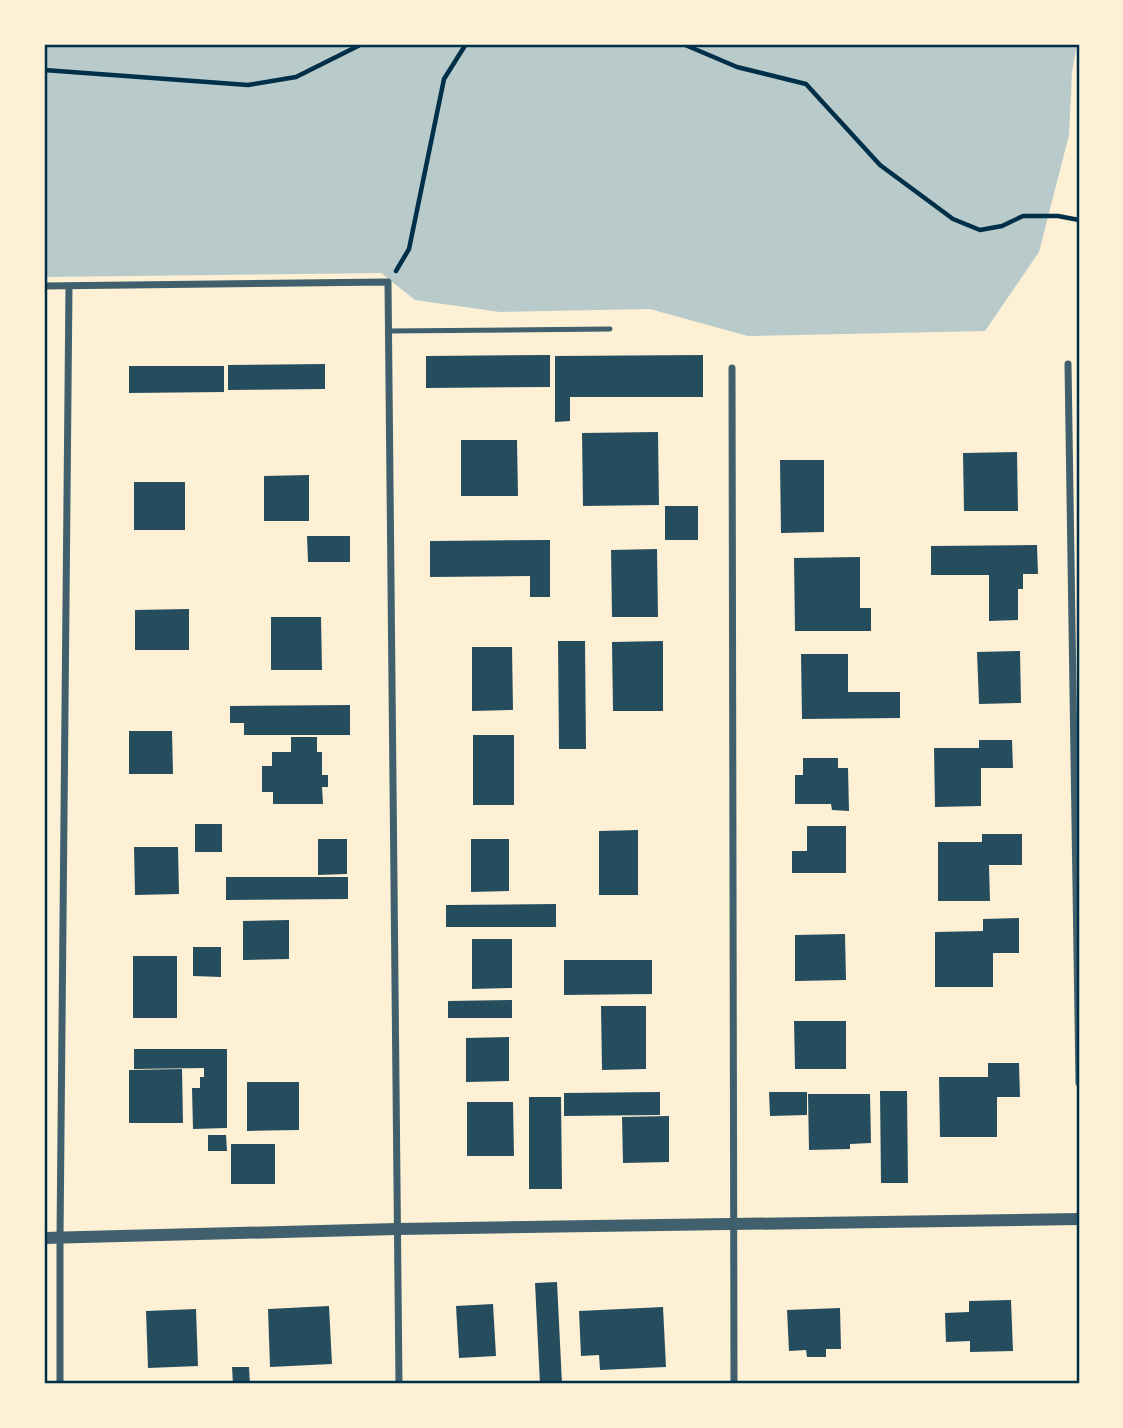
<svg xmlns="http://www.w3.org/2000/svg" width="1123" height="1428" viewBox="0 0 1123 1428" font-family="'DM Sans',sans-serif">
<rect width="100%" height="100%" fill="#fdf0d5"/>
<polygon fill="#b9caca" points="44,44 1077,44 1072,72 1069,135 1039,252 985,331 748,336 650,309 500,312 415,300 381,273 44,277"/>
<g fill="#264d5e">
<polygon points="550,355 550,387 426,388 426,356"/>
<polygon points="703,355 703,397 570,397 570,421 555,422 555,356"/>
<polygon points="325,364 325,389 228,390 228,365"/>
<polygon points="129,366 224,366 224,392 129,393"/>
<polygon points="658,432 659,505 583,506 582,433"/>
<polygon points="461,440 517,440 518,496 461,496"/>
<polygon points="1017,452 1018,511 964,511 963,453"/>
<polygon points="780,460 824,460 824,532 781,533"/>
<polygon points="309,475 309,521 264,521 264,476"/>
<rect x="134" y="482" width="51" height="48"/>
<rect x="665" y="506" width="33" height="34"/>
<polygon points="307,536 350,536 350,562 308,562"/>
<polygon points="550,540 550,597 530,597 530,576 430,577 430,541"/>
<polygon points="1037,545 1038,574 1023,574 1023,589 1018,589 1018,620 989,621 989,575 931,575 931,546"/>
<polygon points="657,549 658,617 612,617 611,550"/>
<polygon points="860,557 860,608 871,608 871,631 795,631 794,558"/>
<polygon points="189,609 189,650 135,650 135,610"/>
<polygon points="271,617 321,617 322,670 271,670"/>
<polygon points="558,641 585,641 586,749 559,749"/>
<polygon points="663,641 663,711 613,711 612,642"/>
<polygon points="472,647 512,647 513,710 472,711"/>
<polygon points="1020,651 1021,703 979,704 977,652"/>
<polygon points="801,654 848,654 848,692 900,692 900,718 802,719"/>
<polygon points="350,705 350,735 244,735 244,723 230,723 230,706"/>
<polygon points="129,731 172,731 173,774 129,774"/>
<rect x="473" y="735" width="41" height="70"/>
<polygon points="291,737 317,737 317,752 322,752 322,775 328,775 328,787 322,787 323,804 273,804 273,792 262,792 262,766 272,766 272,752 291,752"/>
<polygon points="979,740 1012,740 1013,768 981,768 981,806 935,807 934,748 979,748"/>
<polygon points="803,758 838,758 838,768 848,768 849,811 832,810 831,804 795,804 795,775 803,775"/>
<rect x="195" y="824" width="27" height="28"/>
<polygon points="807,826 846,826 846,873 792,873 792,851 807,851"/>
<polygon points="638,830 638,895 599,895 599,831"/>
<polygon points="982,834 1022,834 1022,865 989,865 990,901 938,901 938,842 982,842"/>
<polygon points="318,839 347,839 347,874 318,875"/>
<polygon points="471,839 509,839 509,891 471,892"/>
<polygon points="134,847 178,847 179,894 135,895"/>
<polygon points="226,877 348,877 348,899 226,900"/>
<polygon points="556,904 556,927 446,927 446,905"/>
<polygon points="1019,918 1019,953 993,953 993,987 935,987 935,932 983,931 983,919"/>
<polygon points="289,920 289,959 243,960 243,921"/>
<polygon points="845,934 846,980 795,981 795,935"/>
<polygon points="472,939 512,939 512,988 472,989"/>
<polygon points="193,947 221,947 221,977 193,976"/>
<rect x="133" y="956" width="44" height="62"/>
<polygon points="564,960 652,960 652,994 564,995"/>
<polygon points="512,1000 512,1018 448,1018 448,1001"/>
<polygon points="601,1006 646,1006 646,1069 602,1070"/>
<polygon points="794,1021 846,1021 846,1069 795,1069"/>
<polygon points="509,1037 509,1081 466,1082 466,1038"/>
<polygon points="134,1049 227,1049 227,1128 193,1129 192,1088 200,1088 200,1077 204,1077 204,1068 134,1069"/>
<polygon points="988,1063 1019,1063 1020,1097 997,1097 997,1137 940,1137 939,1077 988,1077"/>
<polygon points="182,1069 183,1123 129,1123 129,1070"/>
<polygon points="247,1082 299,1082 299,1130 247,1131"/>
<polygon points="880,1091 907,1091 908,1183 881,1183"/>
<polygon points="660,1092 660,1115 564,1116 564,1093"/>
<polygon points="769,1092 807,1092 807,1115 770,1116"/>
<polygon points="808,1094 870,1094 871,1143 850,1144 850,1149 809,1150"/>
<polygon points="529,1097 561,1097 562,1189 529,1189"/>
<polygon points="467,1102 513,1102 514,1156 467,1156"/>
<polygon points="669,1116 669,1162 623,1163 622,1117"/>
<polygon points="208,1135 226,1135 227,1151 208,1151"/>
<rect x="231" y="1144" width="44" height="40"/>
<polygon points="557,1282 562,1384 540,1384 535,1283"/>
<polygon points="1011,1300 1013,1351 970,1352 970,1341 946,1342 945,1313 969,1312 969,1301"/>
<polygon points="493,1304 496,1356 459,1358 456,1306"/>
<polygon points="329,1306 332,1364 270,1367 268,1309"/>
<polygon points="663,1307 666,1367 600,1370 599,1355 581,1356 579,1311"/>
<polygon points="840,1308 841,1349 826,1349 826,1357 807,1357 806,1350 789,1351 787,1310"/>
<polygon points="196,1309 198,1366 148,1368 146,1311"/>
<polygon points="232,1367 249,1367 250,1384 233,1384"/>
</g>
<g fill="none" stroke-linecap="round" stroke-linejoin="round">
<g stroke="#003049" stroke-width="4.5">
<polyline points="683,44 737,67 806,84 880,165 953,219 980,230 1002,226 1023,216 1058,216 1079,220"/>
<polyline points="44,70 248,85 296,77 362,44"/>
<polyline points="396,271 409,249 444,79 466,44"/>
</g>
<polyline stroke="#3f606c" stroke-width="5" points="388,331 610,329"/>
<g stroke="#3f606c" stroke-width="7">
<polyline points="44,286 388,282 399,1384"/>
<polyline points="1068,364 1079,1083"/>
<polyline points="732,368 734,1384"/>
<polyline points="60,1384 60,1238 69,286"/>
</g>
<polyline stroke="#3f606c" stroke-width="12" points="44,1238 397,1229 1079,1219"/>
</g>
<rect width="1123" height="1428" fill="none" stroke="#fdf0d5" stroke-width="91"/>
<rect x="46" y="46" width="1032" height="1336" fill="none" stroke="#003049" stroke-width="2.5"/>
</svg>
